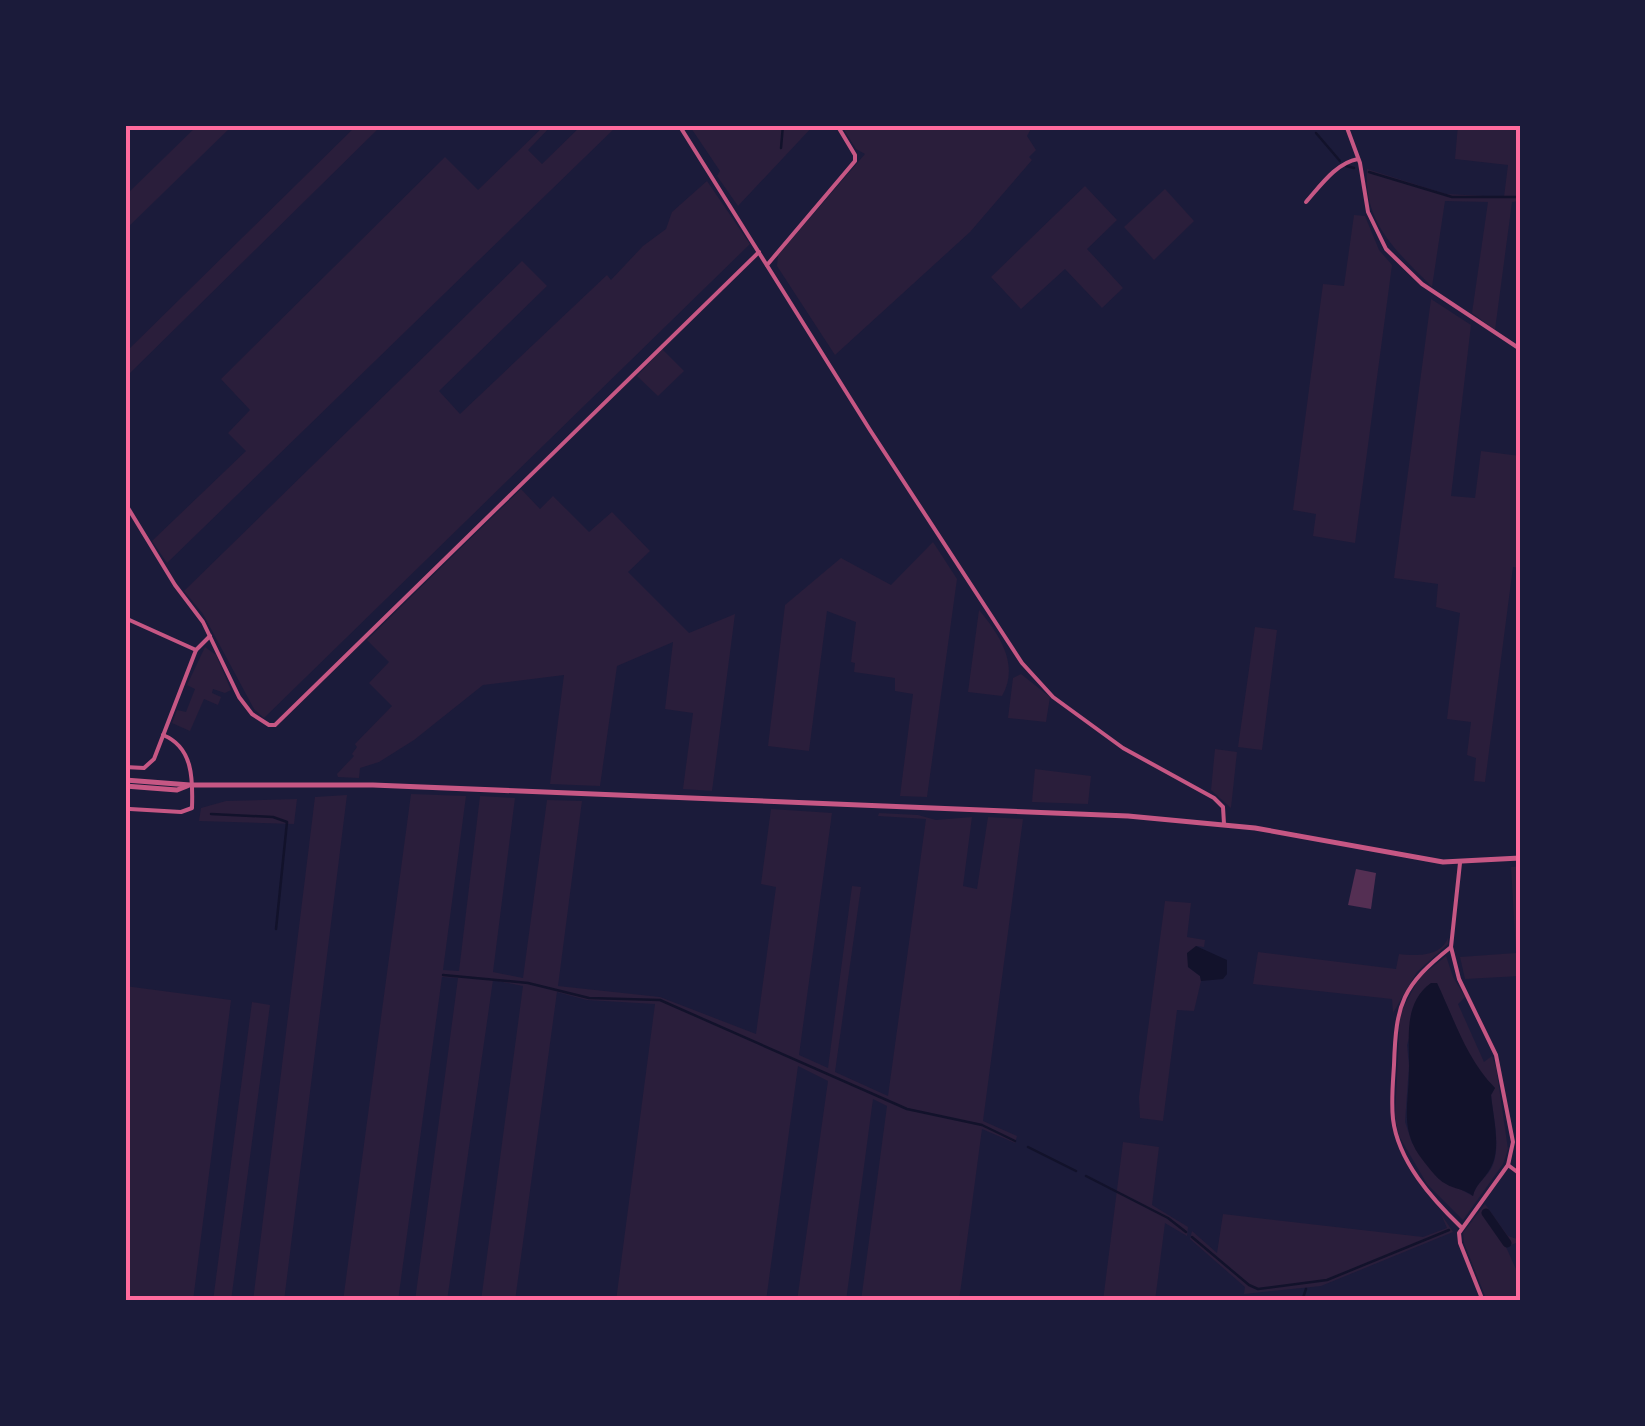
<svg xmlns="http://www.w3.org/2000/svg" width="1645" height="1426" viewBox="0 0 1645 1426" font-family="'Fira Sans',sans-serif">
<rect width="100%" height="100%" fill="#1b1b3a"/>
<g fill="#2a1e3b" fill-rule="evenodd">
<polygon points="198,125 233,125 125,230 125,196"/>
<polygon points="357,125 382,125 130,373 125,368 125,353"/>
<polygon points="545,125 552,125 528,150 542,164 582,125 618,125 167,563 152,541 246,451 228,433 250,410 221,379 445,157 478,190"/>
<polygon points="689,125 814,125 738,206 717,176 720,171"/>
<polygon points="841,125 1033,125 1027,136 1036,150 1029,157 1032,160 970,232 835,355 777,266 778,255 865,154 856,149"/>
<path d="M1458,125H1520V201L1512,202L1495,330L1472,313L1488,202L1445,201L1432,287C1398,252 1363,224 1367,169L1446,194L1504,197L1508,165L1455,159Z"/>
<polygon points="707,181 750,244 264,718 254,709 203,614 184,591 522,261 547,286 439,391 460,414 607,275 611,280 643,246 666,229 672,212"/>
<polygon points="1085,186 1117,220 1087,249 1123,288 1102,308 1065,269 1021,309 991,277"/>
<polygon points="1165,189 1194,221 1154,260 1124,227"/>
<polygon points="1354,215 1365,216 1379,250 1392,265 1355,543 1313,536 1316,514 1293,510 1323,284 1344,286"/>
<polygon points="1431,299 1471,325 1451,496 1475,498 1481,451 1520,456 1520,568 1513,567 1485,782 1474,781 1476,758 1467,755 1471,722 1447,719 1460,613 1436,607 1438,584 1394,578"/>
<polygon points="662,349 684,371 658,396 637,376"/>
<polygon points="521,489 540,509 553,496 589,532 612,512 650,551 628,572 689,633 735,614 712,791 683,789 693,713 665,709 673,642 617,666 600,786 550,784 564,675 483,685 414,740 379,762 360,768 359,778 338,777 337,774 354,756 352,754 357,747 355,744 392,706 369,683 389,662 367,640"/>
<polygon points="933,542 957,579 927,797 900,796 913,694 895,691 895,678 854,672 855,663 851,662 856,622 827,611 809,751 768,746 785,605 841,558 891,585"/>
<path d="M979,610C999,634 1020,665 1002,696L968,692Z"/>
<polygon points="1255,627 1277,630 1262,750 1238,747"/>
<polygon points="205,647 216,655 231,690 225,693 213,689 212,693 221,697 218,705 204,699 190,731 172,723 177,710 186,712 195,689 187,685"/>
<polygon points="1021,674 1050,697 1046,722 1008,718 1013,678"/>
<polygon points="1215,749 1237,752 1231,808 1211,790"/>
<polygon points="1035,769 1091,776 1088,804 1032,802"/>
<polygon points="411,794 466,796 443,970 459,971 480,796 515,798 493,972 523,978 547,800 582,801 558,986 660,997 756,1034 776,887 761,884 771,809 832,813 799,1055 828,1068 852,886 861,887 835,1072 888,1096 926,819 878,816 879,813 918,815 936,820 972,817 963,886 977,889 988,817 1023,819 983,1121 1017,1136 1015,1143 982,1129 959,1301 861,1301 887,1106 873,1099 846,1301 797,1301 828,1081 798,1066 766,1301 616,1301 655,1004 587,1000 557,992 515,1301 481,1301 523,986 493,980 447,1301 415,1301 458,978 442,977 398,1301 343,1301"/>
<polygon points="347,795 284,1301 253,1301 315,797"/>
<polygon points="297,799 294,824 199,821 201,808 226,801"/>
<polygon points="1520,866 1520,976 1465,979 1460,957 1516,953 1511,867"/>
<polygon points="1165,901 1191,903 1187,937 1205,940 1204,947 1196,946 1188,967 1200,976 1201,981 1194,1011 1177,1010 1163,1121 1140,1118 1139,1097"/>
<path d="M1448,938V944L1417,972L1393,1013L1392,999L1253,984L1258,952L1396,969L1399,954C1417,956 1440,957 1448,938Z"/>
<path d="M1446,956L1453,977L1465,997L1458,1004L1484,1062L1492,1056L1496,1067L1508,1149L1503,1164L1463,1220L1427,1184L1399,1136L1395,1117L1400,1014L1419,978ZM1432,983H1437L1473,1065L1495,1088L1491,1095C1493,1116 1502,1149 1491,1169C1485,1179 1476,1183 1473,1196L1454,1186L1412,1143L1405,1122L1409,1066L1407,1045L1424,989Z"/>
<polygon points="125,986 231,1000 193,1301 125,1301"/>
<polygon points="252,1002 270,1005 231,1301 213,1301"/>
<polygon points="1123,1142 1159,1147 1152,1205 1188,1227 1187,1236 1165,1223 1155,1301 1103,1301"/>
<polygon points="1485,1204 1508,1236 1520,1240 1520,1249 1516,1243 1506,1247 1520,1278 1520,1301 1487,1301 1464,1243 1463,1233"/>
<polygon points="1223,1214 1423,1237 1447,1228 1441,1214 1453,1232 1321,1286 1244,1294 1245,1287 1190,1239 1192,1231 1217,1253"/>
</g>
<g fill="#12122b">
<polygon points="1196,946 1227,960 1227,974 1223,979 1201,981 1200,976 1188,967 1187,953"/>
<path d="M1431,983H1437C1455,1021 1466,1058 1495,1088L1491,1095C1493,1117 1502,1150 1490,1169C1484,1180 1475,1185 1473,1196C1465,1189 1454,1189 1446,1184C1436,1179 1426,1164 1419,1155C1400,1127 1409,1102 1409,1071C1410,1040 1402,1004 1431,983Z"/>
</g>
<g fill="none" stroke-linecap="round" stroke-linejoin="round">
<g stroke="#12122b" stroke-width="2.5">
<polyline points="1316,133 1340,161"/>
<polyline points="781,148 783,125"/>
<polyline points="1346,166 1354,168"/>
<polyline points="1369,172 1452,197 1520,197"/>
<polyline points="211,814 273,817 287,822 276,929"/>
<polyline points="443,975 528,983 589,998 660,1000 907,1109 982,1125 1015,1141"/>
<polyline points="1028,1147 1076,1171"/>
<polyline points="1086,1176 1168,1218 1186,1232"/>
<polyline points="1192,1237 1249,1285 1258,1289 1327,1280 1449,1230"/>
<polyline points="1302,1301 1306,1289"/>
</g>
<polyline stroke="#12122b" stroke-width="9" points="1486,1213 1507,1243"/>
</g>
<polygon fill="#542f53" points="1356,869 1376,873 1371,909 1348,905"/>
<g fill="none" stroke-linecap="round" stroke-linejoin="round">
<g stroke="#c65784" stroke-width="4">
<polyline points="679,125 870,430 1022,663 1053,697 1123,748 1214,798 1223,807 1224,824"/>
<polyline points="1346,125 1360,163 1368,212 1386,249 1422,284 1520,349"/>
<path d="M1306,202C1321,185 1336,163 1358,159"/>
<polyline points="767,265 855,161 855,155 837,125"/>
<polyline points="125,503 175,585 203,622 239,697 252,714 269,725 275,725 759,252"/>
<polyline points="125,618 196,650"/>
<polyline points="125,767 144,768 154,759 196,650 210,636"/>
<path d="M130,809L181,812L192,808C193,779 193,747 163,735"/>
<polyline points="1460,863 1451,947 1459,979 1496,1055 1513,1142 1508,1165 1459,1233 1460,1243 1483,1301"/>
<path d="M1451,947C1402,986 1396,1003 1394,1065C1393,1082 1391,1101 1393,1119C1398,1161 1432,1199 1461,1227"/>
<polyline points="1508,1165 1520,1174"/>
</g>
<g stroke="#c65784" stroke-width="5">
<polyline points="125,780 190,785 373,785 1128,816 1255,828 1443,862 1520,858"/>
<polyline points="125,786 177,790 187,786"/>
</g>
</g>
<rect width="1645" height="1426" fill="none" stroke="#1b1b3a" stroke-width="255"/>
<rect x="128" y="128" width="1390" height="1170" fill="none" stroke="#ff6b9d" stroke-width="4"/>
</svg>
